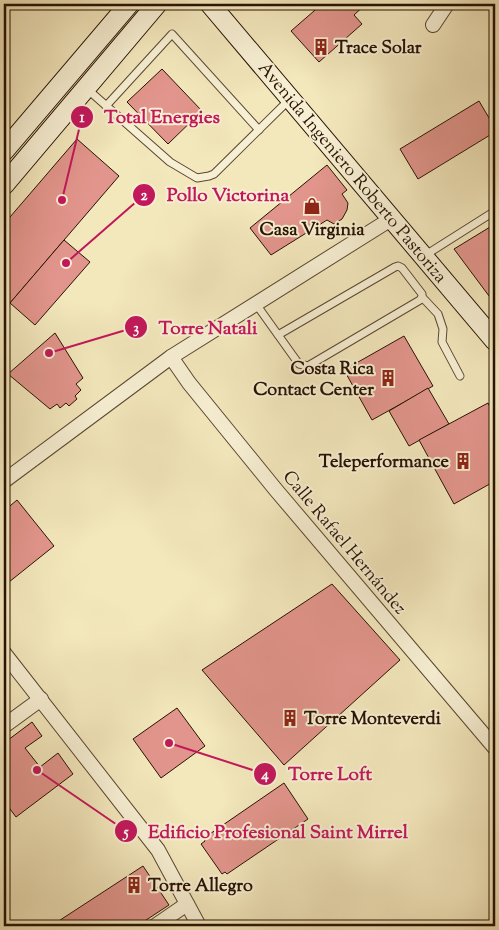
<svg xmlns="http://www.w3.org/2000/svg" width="499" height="930" viewBox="0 0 499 930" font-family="'Sorts Mill Goudy',serif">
<rect width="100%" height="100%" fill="#f3e7bc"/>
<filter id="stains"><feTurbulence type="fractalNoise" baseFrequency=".004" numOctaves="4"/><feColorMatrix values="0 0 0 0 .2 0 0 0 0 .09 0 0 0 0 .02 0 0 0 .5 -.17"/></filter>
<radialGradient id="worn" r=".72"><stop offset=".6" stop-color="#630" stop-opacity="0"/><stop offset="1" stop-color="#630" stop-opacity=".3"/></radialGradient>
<g fill="#e2958c" stroke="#271201">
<polygon points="322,4 366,4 354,15 362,24 319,62 291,31"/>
<polygon points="162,69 202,111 168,144 127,102"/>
<polygon points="479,101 495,128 495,132 418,179 400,149"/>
<polygon points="77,139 119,176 10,303 4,297 4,224"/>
<polygon points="327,165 347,190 342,194 348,203 347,210 342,219 334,224 327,220 271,255 250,228"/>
<polygon points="495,224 495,304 454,249"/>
<polygon points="64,240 90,262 35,325 10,303"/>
<polygon points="55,333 83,378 76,384 81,390 75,396 77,399 69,406 66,403 60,408 57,404 50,409 8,374"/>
<polygon points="404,336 433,386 372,420 344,370"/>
<polygon points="428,388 449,424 409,446 389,411"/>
<polygon points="488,403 495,417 495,481 454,504 419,440"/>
<polygon points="17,500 54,546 4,586 4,511"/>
<polygon points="332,584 400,660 284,765 202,670"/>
<polygon points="177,708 205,746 161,778 133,739"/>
<polygon points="32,722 42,736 25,748 40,767 58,753 73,774 16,817 4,801 4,743"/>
<polygon points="284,783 308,819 227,874 225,872 222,874 201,844 205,841 204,838"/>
<polygon points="143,866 169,905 137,926 51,926"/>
</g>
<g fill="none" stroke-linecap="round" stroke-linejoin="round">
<g stroke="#5a4730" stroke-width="9">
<g id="lane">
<polyline points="86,88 170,162 197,178 209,176 214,174 290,99"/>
<polyline points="106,106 172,34 259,130"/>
<polyline points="424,256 495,211"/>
<polyline points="422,297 438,314 443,329 442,342 460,376"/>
<polyline points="256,304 296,360 299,364 308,366 420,300 422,297 422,294 402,268 398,266 395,267 278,335"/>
</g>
</g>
<g stroke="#5a4730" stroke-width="16">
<g id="street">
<polyline points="433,25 447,4"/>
<polyline points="171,357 189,383 276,490 495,748"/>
<polyline points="4,481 171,357 391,219"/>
<polyline points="4,653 158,850 199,926"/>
<polyline points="4,726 41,699"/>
<polyline points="155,926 187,904"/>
</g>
</g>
<g stroke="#271201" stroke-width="21">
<g id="secondary">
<polyline points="210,4 495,341"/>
<polyline points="4,151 129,4"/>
<polyline points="4,185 157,4"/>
</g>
</g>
<use href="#lane" stroke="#f7efd3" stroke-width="7"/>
<use href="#street" stroke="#f7efd3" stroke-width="14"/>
<use href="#secondary" stroke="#f7efd3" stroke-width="19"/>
</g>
<defs>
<g id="building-bare" transform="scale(1.35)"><path d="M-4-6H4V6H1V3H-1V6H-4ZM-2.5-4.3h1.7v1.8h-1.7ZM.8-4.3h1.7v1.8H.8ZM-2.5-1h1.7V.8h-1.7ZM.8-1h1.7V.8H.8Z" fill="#8f2418" stroke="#f7efd3" stroke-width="2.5" paint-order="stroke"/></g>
<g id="shop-bare" transform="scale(1.35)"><path d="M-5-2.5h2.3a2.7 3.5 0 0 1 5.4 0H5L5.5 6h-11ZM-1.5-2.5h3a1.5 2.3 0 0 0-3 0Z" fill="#8f2418" stroke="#f7efd3" stroke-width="2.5" paint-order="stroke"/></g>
</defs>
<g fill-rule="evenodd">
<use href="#building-bare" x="321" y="47"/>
<use href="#shop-bare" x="312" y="206"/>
<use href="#building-bare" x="388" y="378"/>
<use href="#building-bare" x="463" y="461"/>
<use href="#building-bare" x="290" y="718"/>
<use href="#building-bare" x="134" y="885"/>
</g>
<g text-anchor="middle" stroke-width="4" stroke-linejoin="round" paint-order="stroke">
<g font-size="18" font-weight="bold" fill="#271201" stroke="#f7efd3" text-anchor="start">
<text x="335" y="53">Trace Solar</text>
<text x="312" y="235" text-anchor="middle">Casa Virginia</text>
<text x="374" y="374" text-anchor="end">Costa Rica<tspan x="374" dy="21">Contact Center</tspan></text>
<text x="449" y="467" text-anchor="end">Teleperformance</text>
<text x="304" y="724">Torre Monteverdi</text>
<text x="148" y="891">Torre Allegro</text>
</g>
<g font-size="18" fill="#271201" stroke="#f7efd3">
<text transform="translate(353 172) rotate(50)" y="6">Avenida Ingeniero Roberto Pastoriza</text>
<text transform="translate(345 542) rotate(50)" y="6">Calle Rafael Hernández</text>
</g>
</g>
<path fill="none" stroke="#c2185b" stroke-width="2" d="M62 200L82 117M66 263L144 195M49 353L136 327M169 743L265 774M37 770L126 831"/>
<g fill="#c2185b" stroke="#f7efd3" stroke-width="2">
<circle cx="62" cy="200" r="5"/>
<circle cx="66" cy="263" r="5"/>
<circle cx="49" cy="353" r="5"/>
<circle cx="169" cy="743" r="5"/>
<circle cx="37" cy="770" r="5"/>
<circle cx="82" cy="117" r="12"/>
<circle cx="144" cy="195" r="12"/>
<circle cx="136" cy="327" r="12"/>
<circle cx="265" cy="774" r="12"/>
<circle cx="126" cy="831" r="12"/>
</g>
<g font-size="15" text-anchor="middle" font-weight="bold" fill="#fff">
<text x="82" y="122">1</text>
<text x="144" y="200">2</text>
<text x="136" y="333">3</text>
<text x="265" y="779">4</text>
<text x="126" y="837">5</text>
</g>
<g font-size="19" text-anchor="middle" font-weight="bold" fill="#c2185b" stroke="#f7efd3" stroke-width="4" stroke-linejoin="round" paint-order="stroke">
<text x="162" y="123">Total Energies</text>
<text x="228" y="201">Pollo Victorina</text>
<text x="208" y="334">Torre Natali</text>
<text x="330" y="780">Torre Loft</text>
<text x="278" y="838">Edificio Profesional Saint Mirrel</text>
</g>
<rect width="499" height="930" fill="none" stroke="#f3e7bc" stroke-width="20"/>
<rect x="5" y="5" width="489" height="920" fill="none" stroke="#271201" stroke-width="2.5"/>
<rect x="10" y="10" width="479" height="910" fill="none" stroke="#271201"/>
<rect width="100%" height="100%" filter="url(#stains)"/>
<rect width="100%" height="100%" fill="url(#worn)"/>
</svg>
